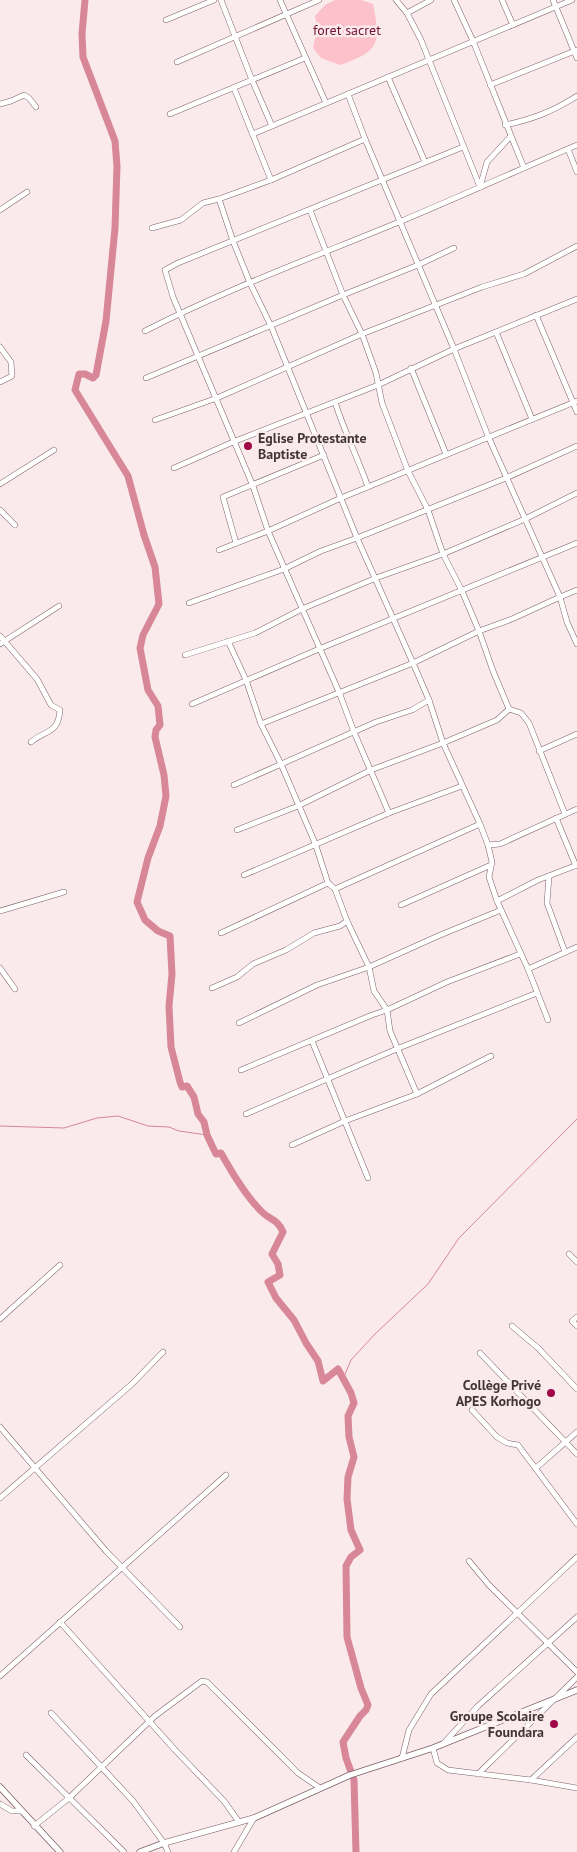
<svg xmlns="http://www.w3.org/2000/svg" width="577" height="1852" viewBox="0 0 577 1852" font-family="'PT Sans',sans-serif">
<rect width="100%" height="100%" fill="#fbeaec"/>
<path fill="#fdc1cc" d="M335,0H361L373,4C381,44 380,51 340,65L321,58L313,48L317,26L315,16L325,5Z"/>
<g fill="none" stroke-linecap="round" stroke-linejoin="round">
<g stroke="#d78797" stroke-width="1">
<polyline points="0,1126 64,1128 97,1118 118,1116 148,1126 169,1127 179,1131 207,1135"/>
<polyline points="343,1379 351,1360 375,1334 428,1284 459,1238 577,1119"/>
</g>
<path stroke="#d78797" stroke-width="7" d="M85,0L82,34L83,57L115,141L117,166L115,228L106,321L96,375L93,378L85,374H79L75,390L128,476L144,535L155,567L159,604L143,635L140,648L148,690L158,706L160,725L156,730L155,737L164,775L166,796L160,826L148,858L137,902L145,920L158,931L170,936L172,974L169,1006L171,1047L180,1082L182,1087L187,1086L194,1097L198,1114L204,1122L207,1135L216,1154L221,1153C231,1171 247,1197 261,1211C269,1220 277,1218 283,1232L272,1254L278,1264L280,1275L268,1282L276,1298L294,1320L306,1343L318,1361L323,1381L338,1369L351,1393L354,1403L348,1416L349,1437L354,1457L348,1477L347,1499L351,1530L360,1550L351,1557L346,1566L347,1637L361,1688L368,1705L366,1710L360,1716L343,1742L346,1758L354,1780L356,1852"/>
<g stroke="#7a6165" stroke-width="6">
<g id="minor">
<polyline points="221,0 252,80 272,126"/>
<polyline points="280,0 326,103"/>
<polyline points="396,0 407,13 421,40 480,187"/>
<polyline points="454,0 473,41 524,168"/>
<polyline points="502,0 513,25"/>
<polyline points="553,0 577,58"/>
<polyline points="407,13 431,0"/>
<polyline points="166,20 214,0"/>
<polyline points="177,62 319,0"/>
<polyline points="388,77 425,162"/>
<polyline points="490,85 577,50"/>
<polyline points="234,88 271,180"/>
<polyline points="348,94 365,139 454,349 488,436 560,597 567,622 577,644"/>
<polyline points="0,104 11,101 24,95 29,98 36,107"/>
<polyline points="170,114 305,58"/>
<path d="M505,125C534,119 553,111 577,96"/>
<polyline points="253,134 572,0"/>
<polyline points="568,149 577,172"/>
<polyline points="480,187 487,162 511,136"/>
<polyline points="219,199 233,241 250,283 271,326 357,538 413,663 429,700 443,743 480,824 488,845 492,862 489,877 497,901 528,969 548,1020"/>
<polyline points="0,210 27,192"/>
<polyline points="310,210 343,295 362,334 376,373 382,403 408,471 428,510 443,554 462,591 479,631 493,671 509,709 521,713 529,723 565,814"/>
<polyline points="152,228 181,220 203,203 219,199 271,180 365,139"/>
<polyline points="536,315 577,412"/>
<path d="M145,331C227,289 314,257 399,222C459,197 518,170 577,145"/>
<polyline points="496,332 532,419"/>
<polyline points="0,347 11,362 12,376 0,382"/>
<polyline points="411,368 446,454"/>
<polyline points="146,378 343,295 418,265 454,248"/>
<path d="M335,402C344,431 358,458 368,487"/>
<polyline points="155,420 217,398 362,334 482,287 524,274 577,246"/>
<polyline points="174,468 233,442 378,385 454,349 577,299"/>
<polyline points="0,484 54,450"/>
<polyline points="0,510 15,525"/>
<polyline points="236,543 223,497 324,455"/>
<polyline points="219,550 268,531 341,498 577,401"/>
<polyline points="189,603 284,569 321,551 357,538 506,478 577,446"/>
<path d="M0,636L37,679L51,705L60,710C58,734 47,729 31,742"/>
<polyline points="228,641 246,680 261,724 281,764 315,843 328,883 335,889 347,921 369,967 374,991 387,1010 390,1031 417,1094"/>
<polyline points="0,644 59,606"/>
<polyline points="185,655 255,633 302,609 376,578 443,554 525,519 577,493"/>
<polyline points="192,704 319,649 577,543"/>
<polyline points="261,724 413,663 479,631 512,619 560,597 577,590"/>
<polyline points="539,751 577,734"/>
<polyline points="234,785 376,722 412,710 429,700"/>
<polyline points="389,813 354,732 339,692 268,531 253,486 173,297 165,270 178,263 463,147"/>
<polyline points="556,818 576,866"/>
<polyline points="237,830 298,806 371,770 443,743 497,720 509,709"/>
<polyline points="488,845 500,844 577,809"/>
<polyline points="244,875 389,813 462,786"/>
<polyline points="549,876 547,903 565,952"/>
<polyline points="335,889 480,824"/>
<polyline points="497,901 538,880 577,865"/>
<polyline points="401,905 491,865"/>
<polyline points="0,911 64,892"/>
<polyline points="221,933 328,883"/>
<polyline points="0,968 15,989"/>
<polyline points="528,969 577,947"/>
<polyline points="212,988 237,977 253,964 286,950 314,933 340,926 347,921"/>
<polyline points="239,1023 317,985 369,967 438,936 501,910"/>
<polyline points="312,1041 368,1178"/>
<polyline points="241,1070 372,1015 387,1010 447,982 520,954"/>
<polyline points="246,1114 399,1048 537,993"/>
<polyline points="292,1145 345,1121 417,1094 491,1056"/>
<polyline points="569,1254 577,1262"/>
<polyline points="577,1317 572,1321 577,1326"/>
<polyline points="0,1319 60,1265"/>
<polyline points="512,1326 538,1348 577,1389"/>
<polyline points="480,1353 577,1454"/>
<polyline points="472,1410 497,1437 507,1443 518,1445 577,1524"/>
<polyline points="0,1427 106,1551 180,1627"/>
<polyline points="536,1468 577,1432"/>
<polyline points="0,1498 132,1384 163,1352"/>
<polyline points="469,1561 489,1585 577,1672"/>
<polyline points="60,1622 176,1751 224,1801 239,1822"/>
<polyline points="0,1676 226,1475"/>
<polyline points="51,1713 133,1801 164,1843 168,1852"/>
<polyline points="443,1744 478,1706 577,1617"/>
<polyline points="433,1748 437,1763 448,1770 531,1780 577,1788"/>
<polyline points="26,1755 124,1852"/>
<polyline points="402,1758 409,1730 431,1694 577,1557"/>
<polyline points="478,1774 577,1677"/>
<polyline points="531,1780 577,1737"/>
<polyline points="0,1804 12,1811 21,1811"/>
<polyline points="34,1826 69,1798 155,1716 202,1681 207,1682 298,1773 320,1788"/>
<polyline points="234,1852 254,1818"/>
</g>
</g>
<g stroke="#7a6165" stroke-width="7">
<g id="tertiary">
<polyline points="0,1787 60,1852"/>
<polyline points="140,1852 164,1843 254,1818 350,1775 433,1748 577,1690"/>
</g>
</g>
<use href="#minor" stroke="#fff" stroke-width="5"/>
<use href="#tertiary" stroke="#fff" stroke-width="5.5"/>
</g>
<g fill="#a10847" stroke="#fbeaec" stroke-width="2">
<circle cx="248" cy="446" r="5"/>
<circle cx="551" cy="1393" r="5"/>
<circle cx="554" cy="1724" r="5"/>
</g>
<g text-anchor="middle" stroke-width="5" stroke-linejoin="round" paint-order="stroke">
<g font-size="14" fill="#741435" stroke="#fbeaec">
<text x="347" y="35">foret sacret</text>
</g>
<g font-size="14" font-weight="bold" fill="#403537" stroke="#fbeaec" text-anchor="end">
<text x="258" y="443" text-anchor="start">Eglise Protestante<tspan x="258" dy="16">Baptiste</tspan></text>
<text x="541" y="1390">Collège Privé<tspan x="541" dy="16">APES Korhogo</tspan></text>
<text x="544" y="1721">Groupe Scolaire<tspan x="544" dy="16">Foundara</tspan></text>
</g>
</g>
</svg>
